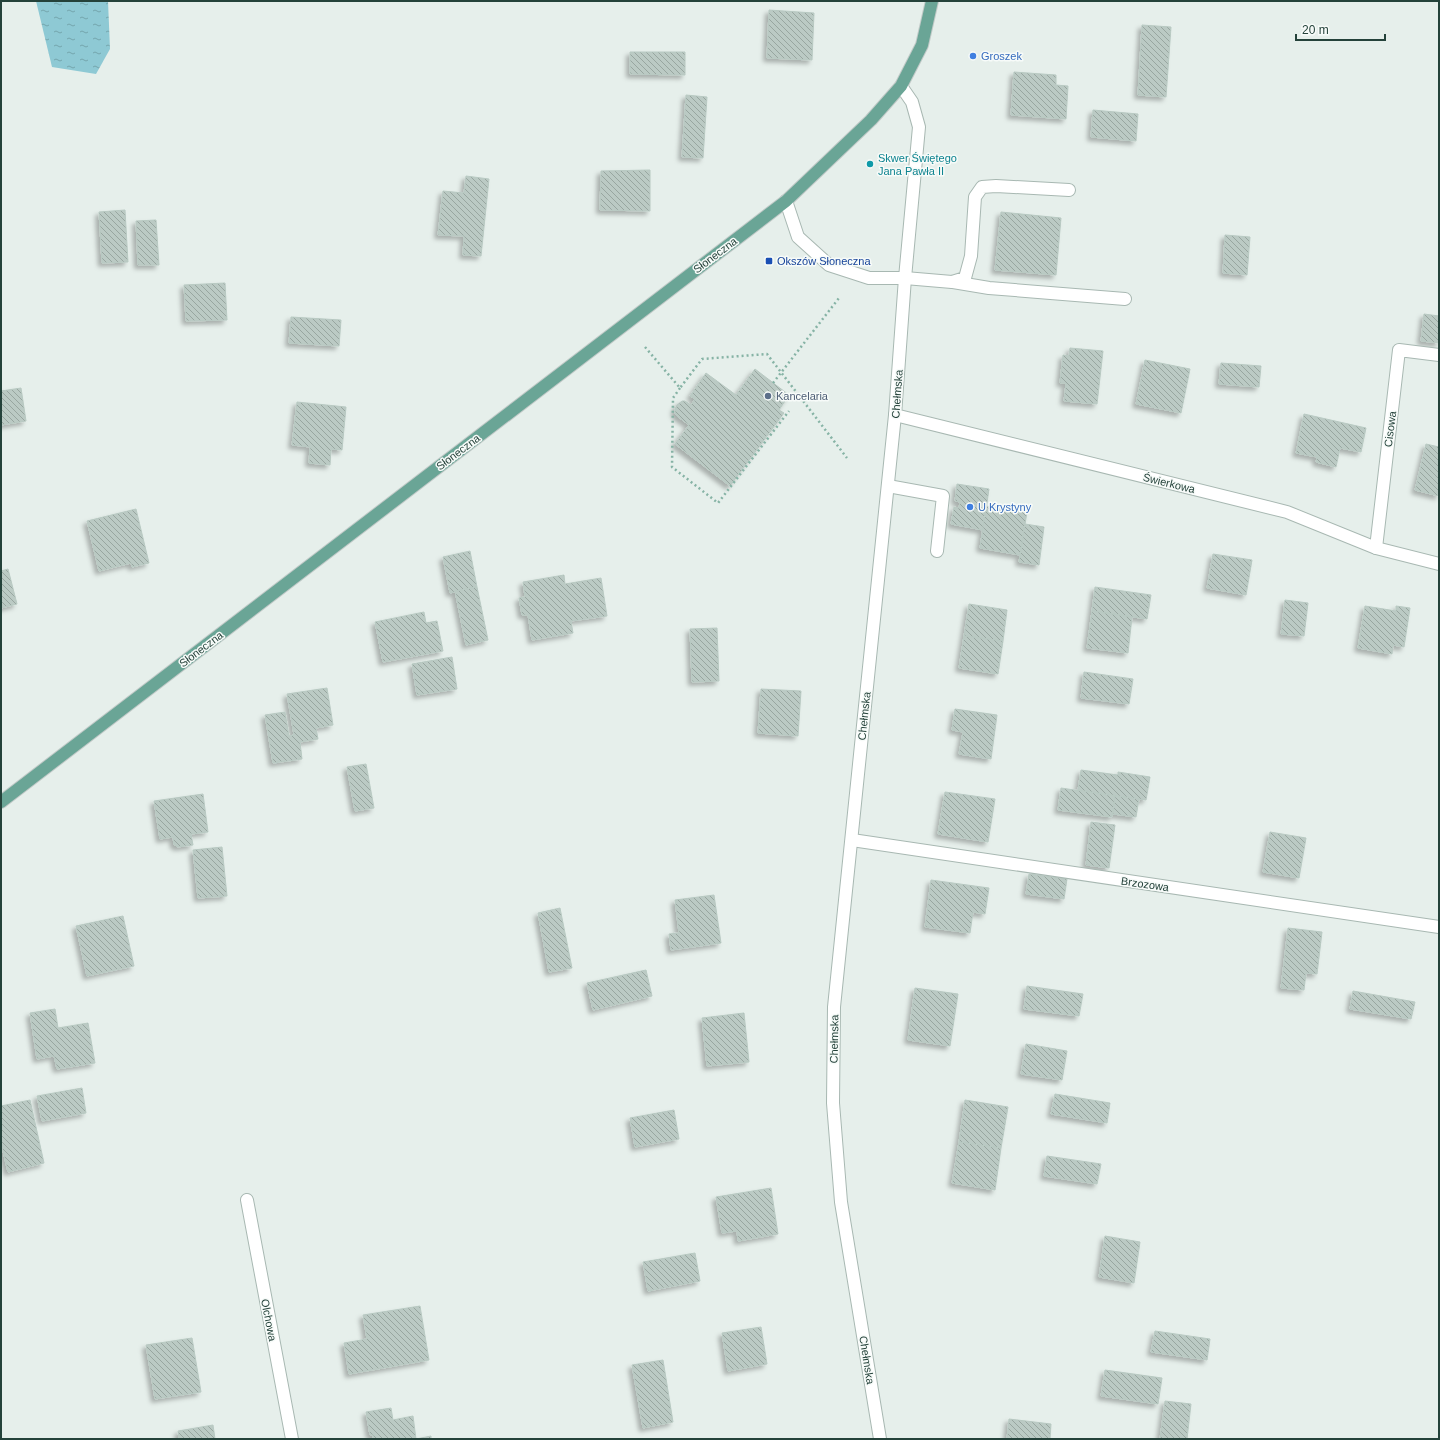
<svg xmlns="http://www.w3.org/2000/svg" width="1440" height="1440" viewBox="0 0 1440 1440" font-family="Helvetica,sans-serif">
<defs>
<pattern id="water-ripples" width="26" height="14" patternUnits="userSpaceOnUse"><rect width="26" height="14" fill="#8ec9d4"/><path d="M2 4q2-2 4 0t4 0M15 11q2-2 4 0t4 0" fill="none" stroke="#74a5ad"/></pattern>
<pattern id="building-back-hatch" width="6" height="6" patternUnits="userSpaceOnUse"><rect width="6" height="6" fill="#bbcac4"/><path d="M-1 5l2 2M0 0l6 6M5-1l2 2" fill="none" stroke="#98a6a0"/></pattern>
<filter id="shadow"><feDropShadow dx="-3.5" dy="3.5" stdDeviation="2" flood-color="#0004"/></filter>
</defs>
<rect width="100%" height="100%" fill="#e6efeb"/>
<polygon fill="url(#water-ripples)" points="36,1 108,1 110,49 96,74 52,67"/>
<g fill="url(#building-back-hatch)" stroke="#b8c9c2" filter="url(#shadow)">
<polygon points="769,10 814,13 812,60 767,58"/>
<polygon points="1142,25 1171,27 1166,97 1138,95"/>
<polygon points="630,52 685,52 685,75 630,74"/>
<polygon points="1014,72 1056,75 1056,85 1068,86 1066,119 1011,115"/>
<polygon points="686,95 707,97 703,158 682,157"/>
<polygon points="1093,110 1138,114 1136,141 1091,137"/>
<polygon points="650,170 650,211 600,210 601,171"/>
<polygon points="466,176 489,179 481,256 463,255 464,236 438,235 443,191 464,193"/>
<polygon points="125,210 128,262 102,263 99,212"/>
<polygon points="1001,212 1061,218 1056,275 995,270"/>
<polygon points="156,220 159,265 138,265 136,221"/>
<polygon points="1225,235 1250,237 1247,275 1223,273"/>
<polygon points="225,283 227,320 186,321 184,285"/>
<polygon points="1424,314 1439,316 1439,343 1421,341"/>
<polygon points="291,317 341,320 339,346 289,343"/>
<polygon points="1070,348 1103,351 1097,404 1064,401 1066,383 1060,383 1063,355 1069,356"/>
<polygon points="1145,360 1190,369 1181,413 1136,404"/>
<polygon points="1221,363 1261,366 1259,387 1219,384"/>
<polygon points="755,369 789,395 779,410 784,413 730,486 675,444 689,425 677,416 675,413 675,409 677,405 682,401 685,401 691,405 695,399 690,396 706,373 736,395"/>
<polygon points="21,388 26,421 1,425 1,391"/>
<polygon points="297,402 346,407 342,450 331,449 330,465 309,463 310,447 292,445"/>
<polygon points="1304,414 1366,428 1361,452 1340,448 1336,467 1316,462 1317,457 1296,453"/>
<polygon points="1426,444 1439,447 1439,496 1415,490"/>
<polygon points="957,484 989,489 983,530 951,524 954,507 959,508 960,502 955,501"/>
<polygon points="986,506 1027,512 1020,555 980,548"/>
<polygon points="136,509 149,563 132,567 131,563 99,571 87,521"/>
<polygon points="1025,524 1044,527 1039,565 1019,562"/>
<polygon points="470,551 477,587 450,593 443,557"/>
<polygon points="1213,554 1252,560 1246,595 1207,588"/>
<polygon points="8,569 17,604 1,608 1,571"/>
<polygon points="564,575 565,584 601,578 607,616 571,621 573,633 532,640 528,615 522,615 519,598 525,597 523,582"/>
<polygon points="477,587 488,640 466,645 455,591"/>
<polygon points="1095,587 1151,595 1147,619 1092,611"/>
<polygon points="1285,600 1308,603 1304,636 1281,634"/>
<polygon points="969,604 1007,610 1003,641 964,636"/>
<polygon points="1365,606 1396,611 1396,606 1410,608 1404,647 1393,645 1392,654 1358,648"/>
<polygon points="1092,611 1132,617 1128,653 1087,648"/>
<polygon points="424,612 426,623 437,621 443,651 383,662 375,622"/>
<polygon points="717,628 719,681 692,682 690,629"/>
<polygon points="964,636 1003,641 998,674 959,668"/>
<polygon points="452,657 457,689 417,695 412,664"/>
<polygon points="1084,672 1133,679 1129,704 1081,698"/>
<polygon points="327,688 333,725 316,728 318,739 300,742 302,759 273,763 265,715 285,712 289,736 294,735 287,694"/>
<polygon points="761,689 801,691 798,736 758,733"/>
<polygon points="955,709 997,715 991,759 959,754 963,732 952,730"/>
<polygon points="366,764 374,808 355,811 347,767"/>
<polygon points="1081,770 1118,775 1118,772 1150,777 1146,800 1078,790"/>
<polygon points="1061,788 1115,796 1112,817 1058,810"/>
<polygon points="945,792 995,799 988,842 938,834"/>
<polygon points="203,794 208,832 191,834 193,845 177,847 176,845 174,845 173,837 160,839 154,801"/>
<polygon points="1115,796 1139,799 1136,817 1113,814"/>
<polygon points="1091,822 1115,825 1109,868 1086,865"/>
<polygon points="1270,832 1306,838 1299,878 1263,872"/>
<polygon points="222,847 227,896 198,898 193,850"/>
<polygon points="1029,874 1067,879 1064,899 1026,894"/>
<polygon points="931,880 989,888 985,914 973,912 970,933 925,927"/>
<polygon points="714,895 721,943 671,950 669,934 679,933 675,900"/>
<polygon points="560,908 572,968 549,972 538,913"/>
<polygon points="123,916 134,966 87,976 76,926"/>
<polygon points="1288,928 1322,932 1317,974 1306,973 1304,990 1281,988"/>
<polygon points="646,970 652,996 593,1010 587,983"/>
<polygon points="1027,986 1083,994 1079,1016 1024,1009"/>
<polygon points="915,988 958,994 950,1046 908,1040"/>
<polygon points="1353,991 1415,1002 1411,1019 1350,1009"/>
<polygon points="55,1009 58,1028 88,1023 95,1063 57,1069 54,1056 37,1059 30,1013"/>
<polygon points="744,1013 749,1062 707,1066 702,1018"/>
<polygon points="1026,1044 1067,1051 1062,1080 1021,1074"/>
<polygon points="82,1088 86,1113 42,1121 37,1096"/>
<polygon points="1055,1094 1110,1103 1107,1123 1051,1114"/>
<polygon points="30,1100 44,1163 8,1172 1,1143 1,1106"/>
<polygon points="965,1100 1008,1107 1001,1148 959,1142"/>
<polygon points="674,1110 679,1139 635,1147 630,1118"/>
<polygon points="959,1142 1001,1148 995,1190 952,1183"/>
<polygon points="1047,1156 1101,1164 1097,1184 1044,1176"/>
<polygon points="771,1188 778,1234 738,1241 737,1231 722,1233 716,1197"/>
<polygon points="1105,1236 1140,1242 1134,1283 1099,1277"/>
<polygon points="695,1253 700,1281 648,1291 643,1262"/>
<polygon points="420,1306 429,1360 349,1374 344,1343 367,1339 363,1315"/>
<polygon points="761,1327 767,1364 728,1371 722,1333"/>
<polygon points="1155,1331 1210,1339 1207,1360 1151,1352"/>
<polygon points="192,1338 201,1392 155,1399 146,1345"/>
<polygon points="663,1360 673,1422 643,1428 632,1365"/>
<polygon points="1105,1370 1162,1378 1158,1404 1101,1396"/>
<polygon points="1165,1401 1191,1404 1187,1439 1160,1439"/>
<polygon points="391,1408 393,1420 413,1416 416,1439 431,1436 431,1439 373,1439 373,1435 370,1435 366,1412"/>
<polygon points="1009,1419 1051,1424 1050,1439 1007,1439"/>
<polygon points="213,1425 215,1439 179,1439 178,1431"/>
</g>
<g fill="none" stroke-linecap="round" stroke-linejoin="round">
<g stroke="#a8b8b2" stroke-width="14">
<g id="minor">
<polyline points="786,201 798,237 829,265 869,278 905,278 952,282 965,278 971,256 975,197 982,187 996,186 1069,190"/>
<polyline points="953,282 989,288 1125,299"/>
<polyline points="895,415 1287,512 1376,548 1439,564"/>
<polyline points="888,486 943,496 937,551"/>
<polyline points="1376,548 1399,350 1439,355"/>
<polyline points="852,840 1439,927"/>
<polyline points="247,1200 292,1439"/>
<polyline points="880,1439 841,1202 833,1103 834,1007 895,415 905,278 919,127 912,102 901,86"/>
</g>
</g>
<g stroke="#c2cac8" stroke-width="14">
<polyline id="major" points="1,802 786,201 871,120 901,86 922,45 932,1"/>
</g>
<g stroke="#86b3a5" stroke-width="2.5" stroke-dasharray="2 3" stroke-linecap="butt">
<polyline points="645,347 680,388 702,359 767,354 847,458"/>
<polyline points="773,383 839,298"/>
<polyline points="680,388 673,398 672,467 718,503 789,411"/>
</g>
<use href="#minor" stroke="#fff" stroke-width="12"/>
<use href="#major" stroke="#6aa596" stroke-width="12"/>
</g>
<g fill="#3f7fe0" stroke="#f7fbf9" stroke-width="1.5">
<circle cx="973" cy="56" r="4"/>
<circle cx="970" cy="507" r="4"/>
</g>
<circle fill="#0f9aa8" stroke="#f7fbf9" stroke-width="1.5" cx="870" cy="164" r="4"/>
<rect fill="#1a4fb4" stroke="#f7fbf9" stroke-width="1.5" x="765" y="257" width="8" height="8" rx="2"/>
<circle fill="#5c6f8a" stroke="#f7fbf9" stroke-width="1.5" cx="768" cy="396" r="4"/>
<g text-anchor="middle" stroke-width="3" stroke-linejoin="round" paint-order="stroke">
<g font-size="11" fill="#366cbe" stroke="#f7fbf9" text-anchor="start">
<text x="981" y="60">Groszek</text>
<text x="978" y="511">U Krystyny</text>
</g>
<g font-size="11" fill="#0d838f" stroke="#f7fbf9" text-anchor="start">
<text x="878" y="162">Skwer Świętego<tspan x="878" dy="13">Jana Pawła II</tspan></text>
</g>
<g font-size="11" fill="#24423a" stroke="#f7fbf9">
<text transform="translate(715 255) rotate(-37)" y="4">Słoneczna</text>
<text transform="translate(897 394) rotate(-86)" y="4">Chełmska</text>
<text transform="translate(1390 429) rotate(-83)" y="4">Cisowa</text>
<text transform="translate(458 452) rotate(-37)" y="4">Słoneczna</text>
<text transform="translate(1169 483) rotate(14)" y="4">Świerkowa</text>
<text transform="translate(201 649) rotate(-37)" y="4">Słoneczna</text>
<text transform="translate(864 716) rotate(-84)" y="4">Chełmska</text>
<text transform="translate(1145 884) rotate(8)" y="4">Brzozowa</text>
<text transform="translate(834 1039) rotate(-89)" y="4">Chełmska</text>
<text transform="translate(269 1320) rotate(79)" y="4">Olchowa</text>
<text transform="translate(867 1360) rotate(81)" y="4">Chełmska</text>
</g>
<g font-size="11" fill="#164399" stroke="#f7fbf9" text-anchor="start">
<text x="777" y="265">Okszów Słoneczna</text>
</g>
<g font-size="11" fill="#4e5e75" stroke="#f7fbf9" text-anchor="start">
<text x="776" y="400">Kancelaria</text>
</g>
</g>
<rect width="1440" height="1440" fill="none" stroke="#24423a" stroke-width="4"/>
<path d="M1296 34v6h89v-6" fill="none" stroke="#24423a" stroke-width="2"/>
<text x="1302" y="34" font-size="12" fill="#24423a" stroke="#f7fbf9" stroke-width="3" paint-order="stroke">20 m</text>
</svg>
